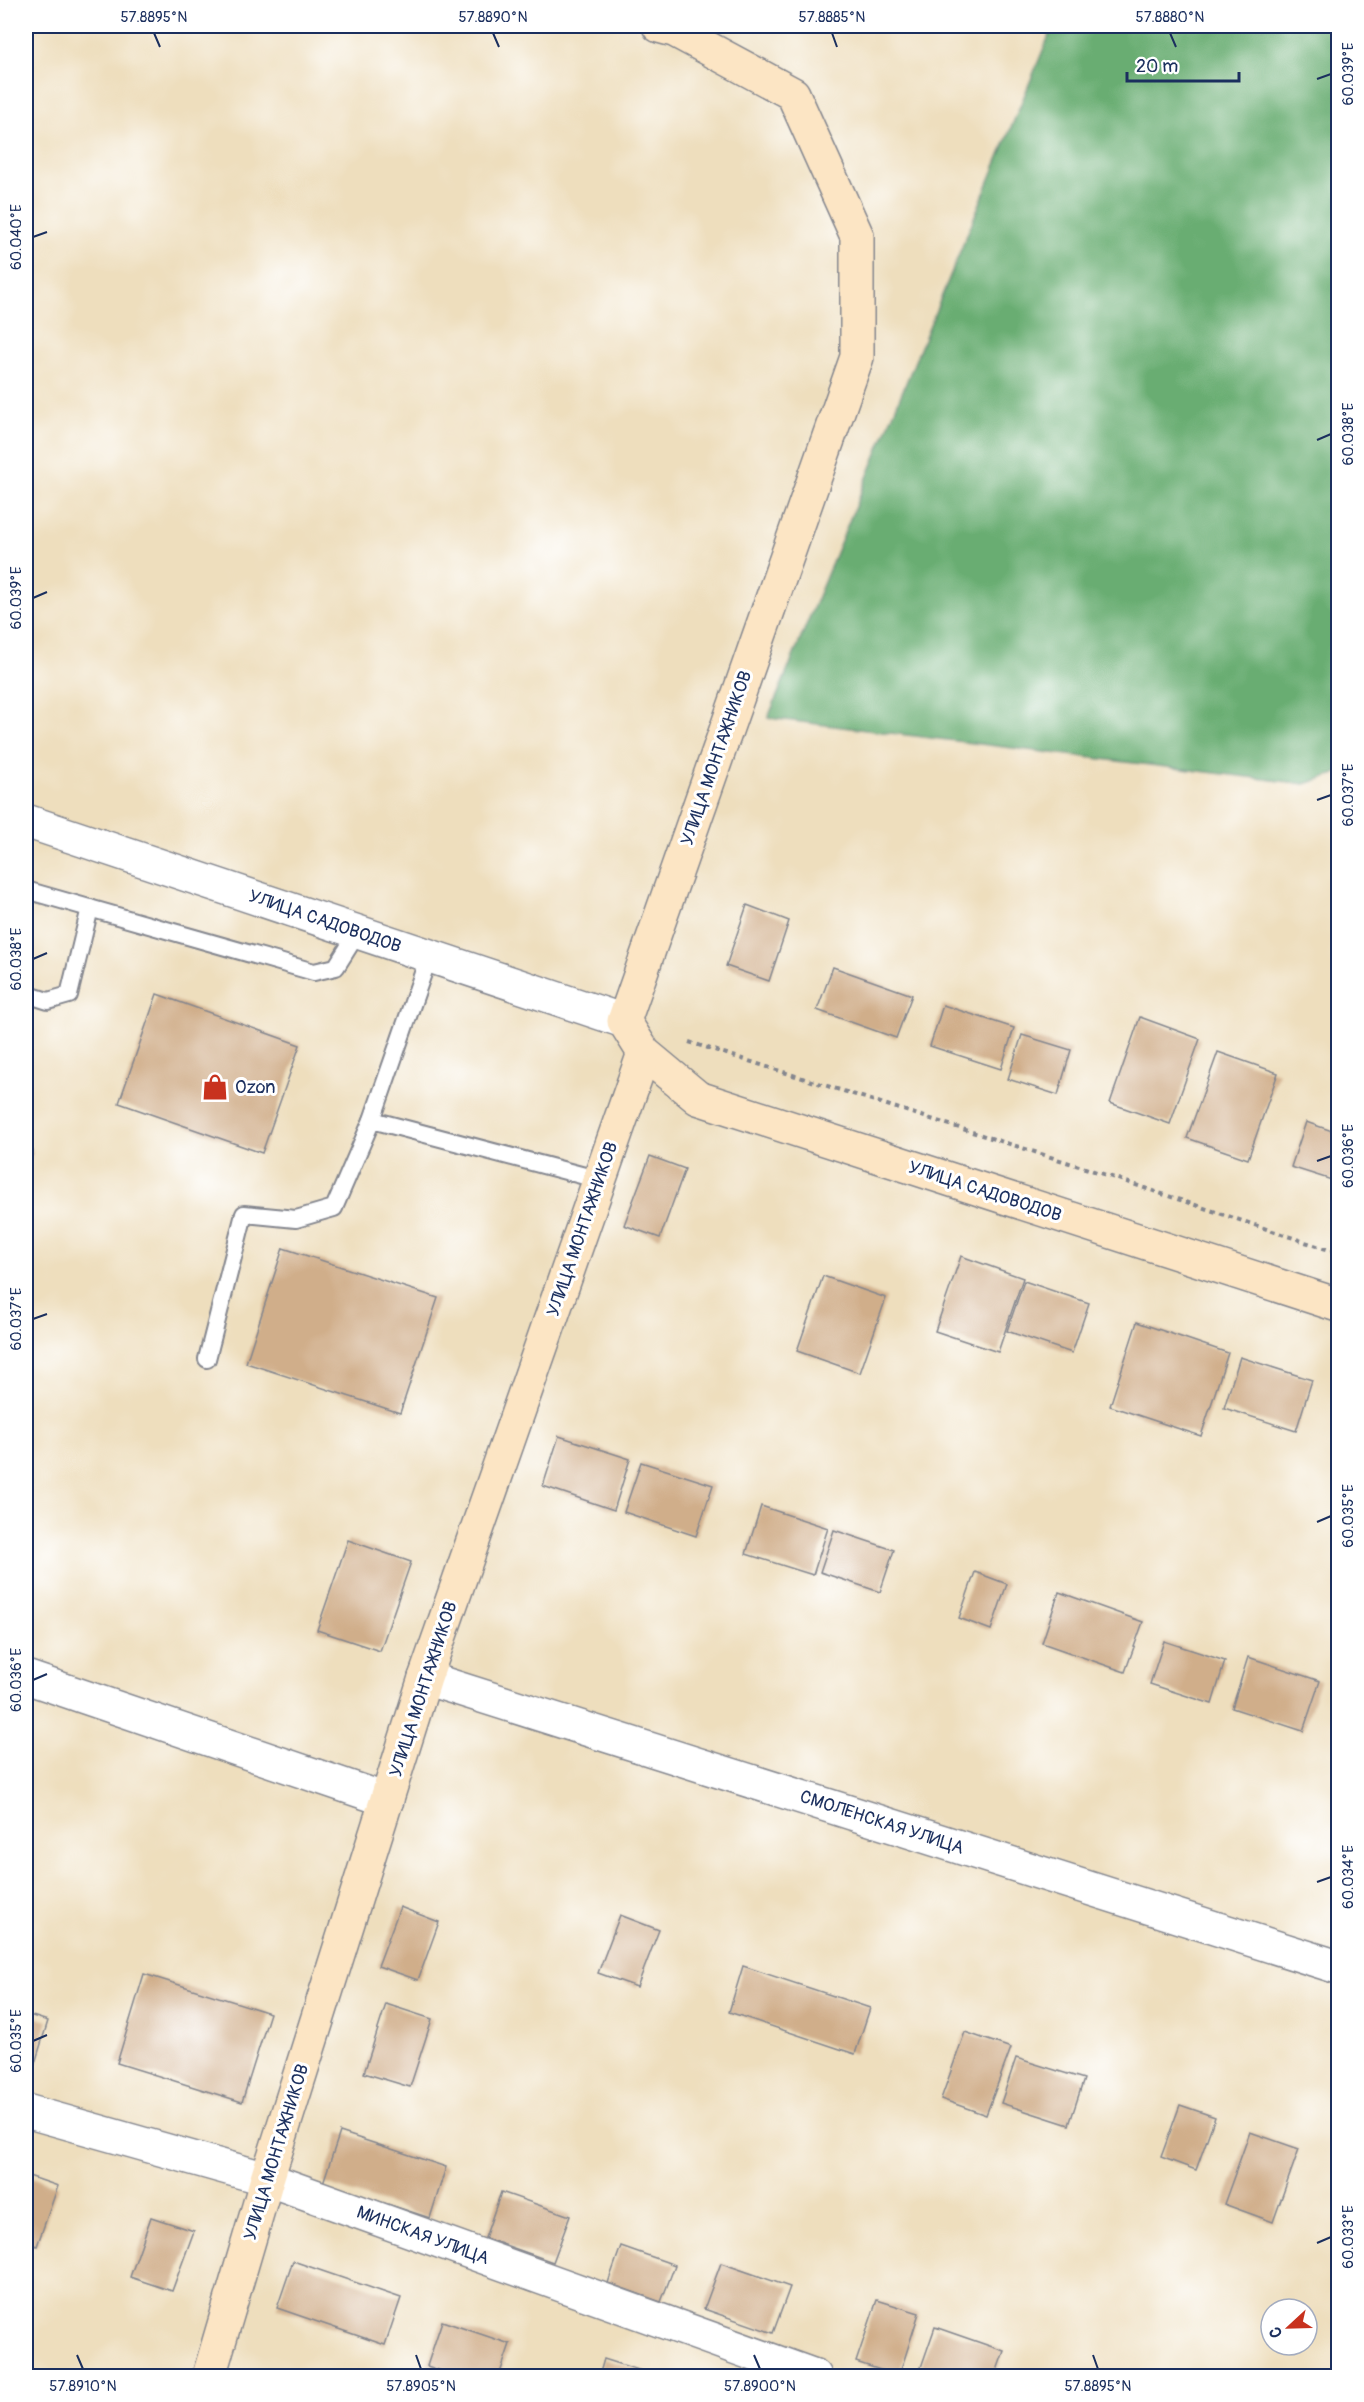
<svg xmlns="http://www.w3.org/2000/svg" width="1364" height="2402" viewBox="0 0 1364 2402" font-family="Pangolin,sans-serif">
<rect width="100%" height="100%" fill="#fff"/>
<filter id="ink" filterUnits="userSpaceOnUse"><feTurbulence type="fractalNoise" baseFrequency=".0167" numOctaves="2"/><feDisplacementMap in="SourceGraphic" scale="12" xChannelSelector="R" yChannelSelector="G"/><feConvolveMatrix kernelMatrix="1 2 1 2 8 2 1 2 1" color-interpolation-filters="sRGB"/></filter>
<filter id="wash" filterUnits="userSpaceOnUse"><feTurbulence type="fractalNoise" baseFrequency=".008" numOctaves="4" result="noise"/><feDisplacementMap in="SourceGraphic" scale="24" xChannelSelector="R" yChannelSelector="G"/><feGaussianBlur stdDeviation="1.35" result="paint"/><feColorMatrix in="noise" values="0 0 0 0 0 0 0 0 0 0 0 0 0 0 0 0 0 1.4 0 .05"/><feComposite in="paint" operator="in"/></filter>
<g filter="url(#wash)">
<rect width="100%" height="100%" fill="#eedebd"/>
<polygon fill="#69ad72" stroke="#426e68" stroke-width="1.5" points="1053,26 1338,26 1338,773 1305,784 768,718"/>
<g id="blocks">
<g fill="#d0ae8a">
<polygon points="747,905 789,921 769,981 726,966"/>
<polygon points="833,967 912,995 896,1038 817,1010"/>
<polygon points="157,994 300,1045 262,1153 119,1103"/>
<polygon points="943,1005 1014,1028 1001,1069 930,1046"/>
<polygon points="1140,1017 1200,1039 1170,1124 1110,1103"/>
<polygon points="1022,1035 1071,1050 1058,1095 1008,1079"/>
<polygon points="1218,1052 1278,1073 1248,1159 1187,1138"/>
<polygon points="1306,1122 1338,1133 1338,1182 1291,1167"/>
<polygon points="26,1148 33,1151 26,1172"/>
<polygon points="650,1156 685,1169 660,1238 624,1225"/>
<polygon points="283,1248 438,1298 400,1413 246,1363"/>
<polygon points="961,1256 1023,1278 998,1352 935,1331"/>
<polygon points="823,1276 886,1298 860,1373 797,1351"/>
<polygon points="1024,1281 1089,1303 1072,1353 1007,1331"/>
<polygon points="1137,1322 1228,1353 1201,1436 1110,1406"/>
<polygon points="1240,1357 1312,1380 1296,1431 1224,1408"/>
<polygon points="1338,1433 1338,1454 1332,1452"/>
<polygon points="559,1436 630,1459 614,1510 543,1486"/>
<polygon points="641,1462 713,1485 696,1536 624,1512"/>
<polygon points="761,1506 828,1528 813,1575 746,1554"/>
<polygon points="834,1530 894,1550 880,1592 820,1572"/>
<polygon points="348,1540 411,1562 380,1651 317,1630"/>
<polygon points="975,1572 1007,1584 991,1630 959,1618"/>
<polygon points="1059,1592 1143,1622 1125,1672 1042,1643"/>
<polygon points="1164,1641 1225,1661 1212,1704 1150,1684"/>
<polygon points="1248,1657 1320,1681 1303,1731 1232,1708"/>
<polygon points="400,1907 439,1922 418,1980 378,1966"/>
<polygon points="620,1915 659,1930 637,1987 598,1973"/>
<polygon points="743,1966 870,2008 855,2054 729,2012"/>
<polygon points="144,1974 270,2013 242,2102 117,2063"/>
<polygon points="386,2004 432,2019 410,2087 364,2073"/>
<polygon points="26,2014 48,2021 32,2073 26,2071"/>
<polygon points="965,2032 1011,2048 986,2115 941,2099"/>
<polygon points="1016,2058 1084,2079 1069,2125 1001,2103"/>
<polygon points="1180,2105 1215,2117 1196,2170 1161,2157"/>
<polygon points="340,2132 446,2167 430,2218 323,2183"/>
<polygon points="1250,2132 1299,2149 1273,2222 1224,2204"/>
<polygon points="26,2175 58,2186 37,2246 26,2242"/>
<polygon points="501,2192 570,2216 553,2262 485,2238"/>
<polygon points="151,2217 194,2231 172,2291 130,2277"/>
<polygon points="621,2246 675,2265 661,2302 608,2283"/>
<polygon points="293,2261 401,2298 385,2345 277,2308"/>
<polygon points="721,2263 790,2287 773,2333 704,2309"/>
<polygon points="877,2300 919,2313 899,2376 856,2362"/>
<polygon points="442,2321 510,2344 499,2376 456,2376 427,2366"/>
<polygon points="935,2327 1004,2351 995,2376 927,2376 919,2373"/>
<polygon points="604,2359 651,2374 650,2376 599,2376"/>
</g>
</g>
</g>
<g filter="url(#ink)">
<use href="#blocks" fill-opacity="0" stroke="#84868e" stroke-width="1.5"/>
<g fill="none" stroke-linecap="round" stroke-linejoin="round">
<g stroke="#84868e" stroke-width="20">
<g id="lane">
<polyline points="26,890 314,972 336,967 358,932"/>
<polyline points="26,994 48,1001 69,995 90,908"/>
<polyline points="372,1120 600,1180"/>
<polyline points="207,1359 244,1214 296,1219 334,1208 372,1120 429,956"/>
</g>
</g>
<g stroke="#84868e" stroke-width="36">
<g id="street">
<polyline points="26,821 624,1021"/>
<polyline points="26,1677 387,1800"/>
<polyline points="425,1678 1338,1967"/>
<polyline points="26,2111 267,2179 815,2376"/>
</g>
</g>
<g stroke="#84868e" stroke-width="36">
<g id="secondary">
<polyline points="659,26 674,30 793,94 857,236 857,357 624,1021 644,1053 698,1098 1338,1305"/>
<polyline points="209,2376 267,2179 425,1678 644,1053"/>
</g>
</g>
<polyline stroke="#84868e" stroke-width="4" stroke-dasharray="4.5 4.5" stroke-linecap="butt" points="689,1042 1082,1167 1338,1253"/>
<use href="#lane" stroke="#fff" stroke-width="16"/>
<use href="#street" stroke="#fff" stroke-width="33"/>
<use href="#secondary" stroke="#fce5c4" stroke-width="33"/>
</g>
</g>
<path fill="none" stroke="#1b2f5e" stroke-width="2" d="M154,33L160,47M493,33L499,47M832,33L837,47M1170,33L1176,47M1317,79L1331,74M33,237L47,232M1317,440L1331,434M33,598L47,592M1317,800L1331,795M33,959L47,953M1317,1161L1331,1156M33,1319L47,1314M1317,1522L1331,1516M33,1680L47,1674M1317,1882L1331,1877M33,2041L47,2035M1317,2243L1331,2237M77,2355L83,2369M416,2355L421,2369M754,2355L760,2369M1093,2355L1098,2369"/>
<defs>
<g id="shop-bare" transform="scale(2.07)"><path d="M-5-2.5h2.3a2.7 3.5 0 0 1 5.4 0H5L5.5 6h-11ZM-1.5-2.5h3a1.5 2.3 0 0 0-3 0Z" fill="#c8321e" stroke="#fff" stroke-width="2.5" paint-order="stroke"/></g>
</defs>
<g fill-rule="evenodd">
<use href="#shop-bare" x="215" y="1087"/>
</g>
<g text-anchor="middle" stroke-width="6" stroke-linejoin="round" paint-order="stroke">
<g font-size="18" fill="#1b2f5e" stroke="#fff">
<text transform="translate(716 758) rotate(-71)" y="6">УЛИЦА МОНТАЖНИКОВ</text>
<text transform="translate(325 921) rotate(19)" y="6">УЛИЦА САДОВОДОВ</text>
<text transform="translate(985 1191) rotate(18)" y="6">УЛИЦА САДОВОДОВ</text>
<text transform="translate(582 1229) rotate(-71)" y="6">УЛИЦА МОНТАЖНИКОВ</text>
<text transform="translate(423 1689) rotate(-72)" y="6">УЛИЦА МОНТАЖНИКОВ</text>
<text transform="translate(882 1822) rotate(18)" y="6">СМОЛЕНСКАЯ УЛИЦА</text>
<text transform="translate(276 2152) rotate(-73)" y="6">УЛИЦА МОНТАЖНИКОВ</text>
<text transform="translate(423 2235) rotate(20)" y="6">МИНСКАЯ УЛИЦА</text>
</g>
<g font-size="18" fill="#1b2f5e" stroke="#fff" text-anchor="start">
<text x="235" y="1093">Ozon</text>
</g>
</g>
<rect width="1364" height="2402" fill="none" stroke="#fff" stroke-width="66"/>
<g transform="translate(1289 2327) rotate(248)"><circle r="28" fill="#ffffff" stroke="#a4acbf" stroke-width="1.5"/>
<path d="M0-4.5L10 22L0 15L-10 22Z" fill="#c8321e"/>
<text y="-9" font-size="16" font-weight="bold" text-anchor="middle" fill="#1b2f5e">С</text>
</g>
<path d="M1127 72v9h112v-9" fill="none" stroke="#1b2f5e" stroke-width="3"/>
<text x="1136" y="72" font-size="18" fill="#1b2f5e" stroke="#ffffff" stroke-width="4.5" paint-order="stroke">20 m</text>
<rect x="33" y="33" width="1298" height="2336" fill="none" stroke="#1b2f5e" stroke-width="2"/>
<g font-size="15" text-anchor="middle" fill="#1b2f5e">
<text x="154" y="22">57.8895°N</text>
<text x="493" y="22">57.8890°N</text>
<text x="832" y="22">57.8885°N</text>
<text x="1170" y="22">57.8880°N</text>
<text transform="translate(1348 74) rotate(-90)" y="5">60.039°E</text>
<text transform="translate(16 237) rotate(-90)" y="5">60.040°E</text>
<text transform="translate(1348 434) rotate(-90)" y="5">60.038°E</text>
<text transform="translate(16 598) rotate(-90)" y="5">60.039°E</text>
<text transform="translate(1348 795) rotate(-90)" y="5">60.037°E</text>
<text transform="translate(16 959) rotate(-90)" y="5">60.038°E</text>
<text transform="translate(1348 1156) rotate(-90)" y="5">60.036°E</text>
<text transform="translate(16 1319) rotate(-90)" y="5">60.037°E</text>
<text transform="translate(1348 1516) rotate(-90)" y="5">60.035°E</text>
<text transform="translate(16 1680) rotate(-90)" y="5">60.036°E</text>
<text transform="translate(1348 1877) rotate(-90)" y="5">60.034°E</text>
<text transform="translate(16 2041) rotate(-90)" y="5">60.035°E</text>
<text transform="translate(1348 2237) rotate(-90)" y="5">60.033°E</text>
<text x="83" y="2391">57.8910°N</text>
<text x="421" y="2391">57.8905°N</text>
<text x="760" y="2391">57.8900°N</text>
<text x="1098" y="2391">57.8895°N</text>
</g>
</svg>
